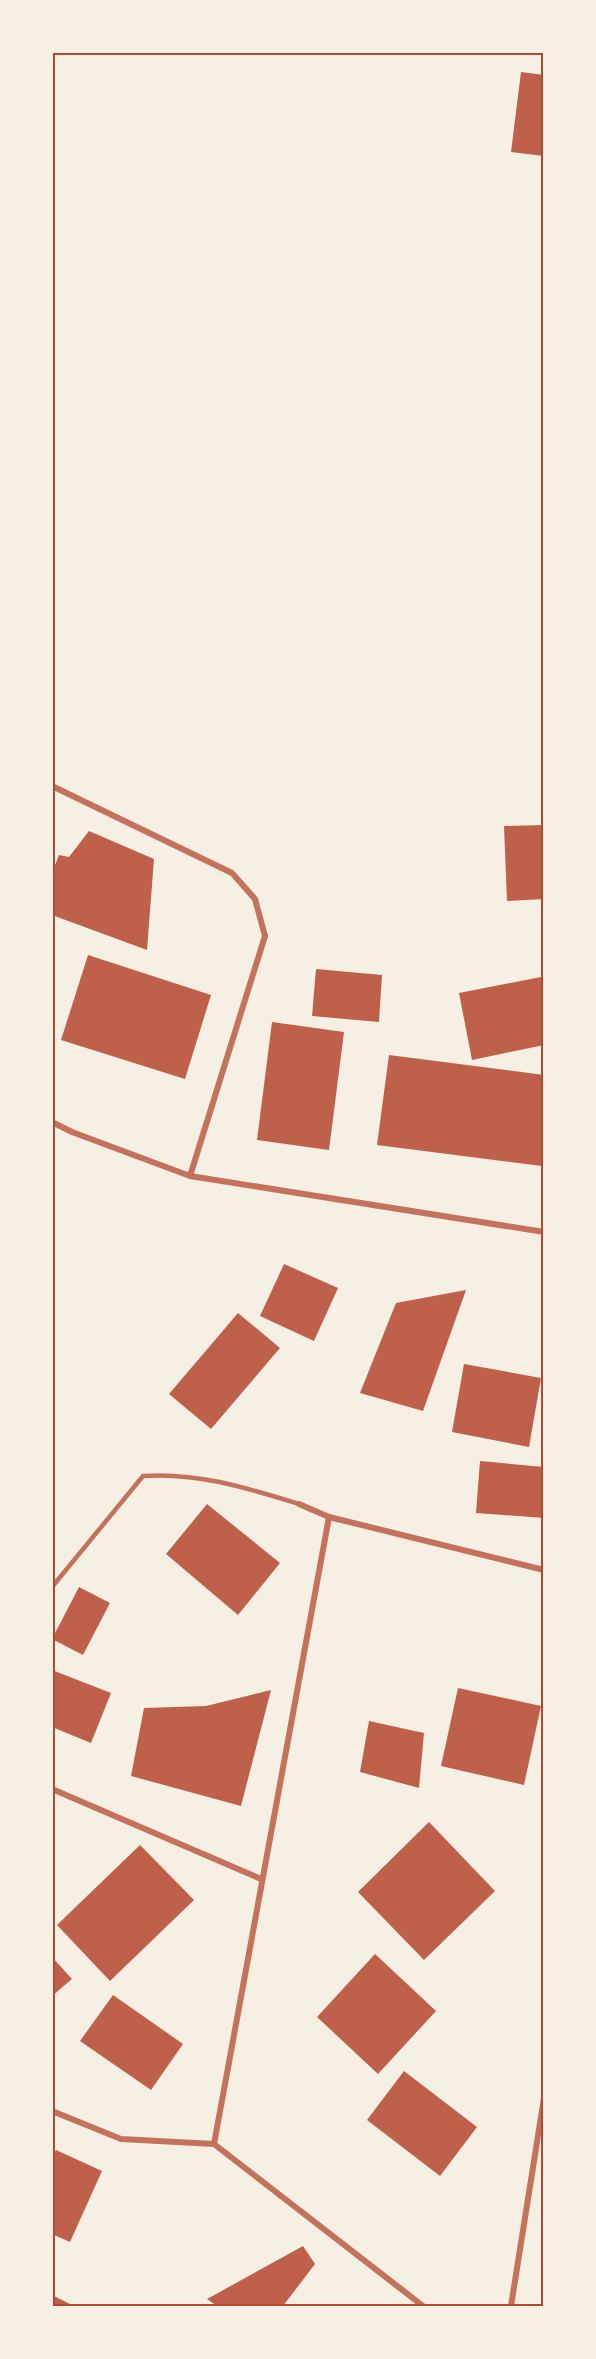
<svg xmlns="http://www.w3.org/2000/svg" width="596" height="2359" viewBox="0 0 596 2359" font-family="'Space Grotesk',sans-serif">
<rect width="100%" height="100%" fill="#f6efe4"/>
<g fill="#bf614a">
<polygon points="521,72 544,75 544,156 511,152"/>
<polygon points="544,825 544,899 507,901 504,826"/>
<polygon points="89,831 154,859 147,950 52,915 52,873 59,855 69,857"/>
<polygon points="88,955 211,995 185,1079 61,1040"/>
<polygon points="316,969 382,975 379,1022 312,1016"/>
<polygon points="541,977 544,989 544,1045 472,1060 459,993"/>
<polygon points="272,1022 344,1032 329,1150 257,1140"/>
<polygon points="389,1055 544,1075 542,1166 377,1145"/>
<polygon points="284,1264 338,1288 314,1341 260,1316"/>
<polygon points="466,1290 423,1411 360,1393 396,1303"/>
<polygon points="238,1313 280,1348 211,1429 169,1394"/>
<polygon points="464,1364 541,1378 529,1447 452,1432"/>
<polygon points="480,1461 544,1467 544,1518 476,1513"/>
<polygon points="207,1504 280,1563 238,1615 166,1554"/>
<polygon points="79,1587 110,1603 83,1655 52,1639"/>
<polygon points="52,1670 111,1693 91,1743 52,1727"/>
<polygon points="458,1688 541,1706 524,1785 441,1766"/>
<polygon points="271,1690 241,1806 131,1776 144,1708 206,1706"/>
<polygon points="369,1721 424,1733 419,1788 360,1772"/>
<polygon points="429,1822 495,1891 424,1960 358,1892"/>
<polygon points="140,1845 194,1900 110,1981 57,1925"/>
<polygon points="375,1954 436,2011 378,2074 317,2017"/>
<polygon points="52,1957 72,1979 52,1996"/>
<polygon points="113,1995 183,2044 151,2090 80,2041"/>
<polygon points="404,2071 477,2127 440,2176 367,2120"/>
<polygon points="56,2150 102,2171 70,2242 52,2234 52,2158"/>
<polygon points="303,2246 315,2264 283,2306 217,2306 207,2299"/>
<polygon points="52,2295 74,2306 52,2306"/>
</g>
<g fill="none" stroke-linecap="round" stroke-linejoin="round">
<path stroke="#c5725c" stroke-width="4.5" d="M52,1587L143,1476C197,1472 247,1488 299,1504"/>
<g stroke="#c5725c" stroke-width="6">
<polyline points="52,786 232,873 255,899 265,936 190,1176 544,1232"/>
<polyline points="52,1122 72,1132 190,1176"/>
<polyline points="299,1504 329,1517 544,1570"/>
<polyline points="329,1517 214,2144 423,2306"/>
<polyline points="52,1789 261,1879"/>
<polyline points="52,2111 121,2139 214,2144"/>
<polyline points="511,2306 544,2098"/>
</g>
</g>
<rect width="596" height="2359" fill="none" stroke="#f6efe4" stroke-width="108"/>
<rect x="54" y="54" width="488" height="2251" fill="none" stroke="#b5482f" stroke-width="2"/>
</svg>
